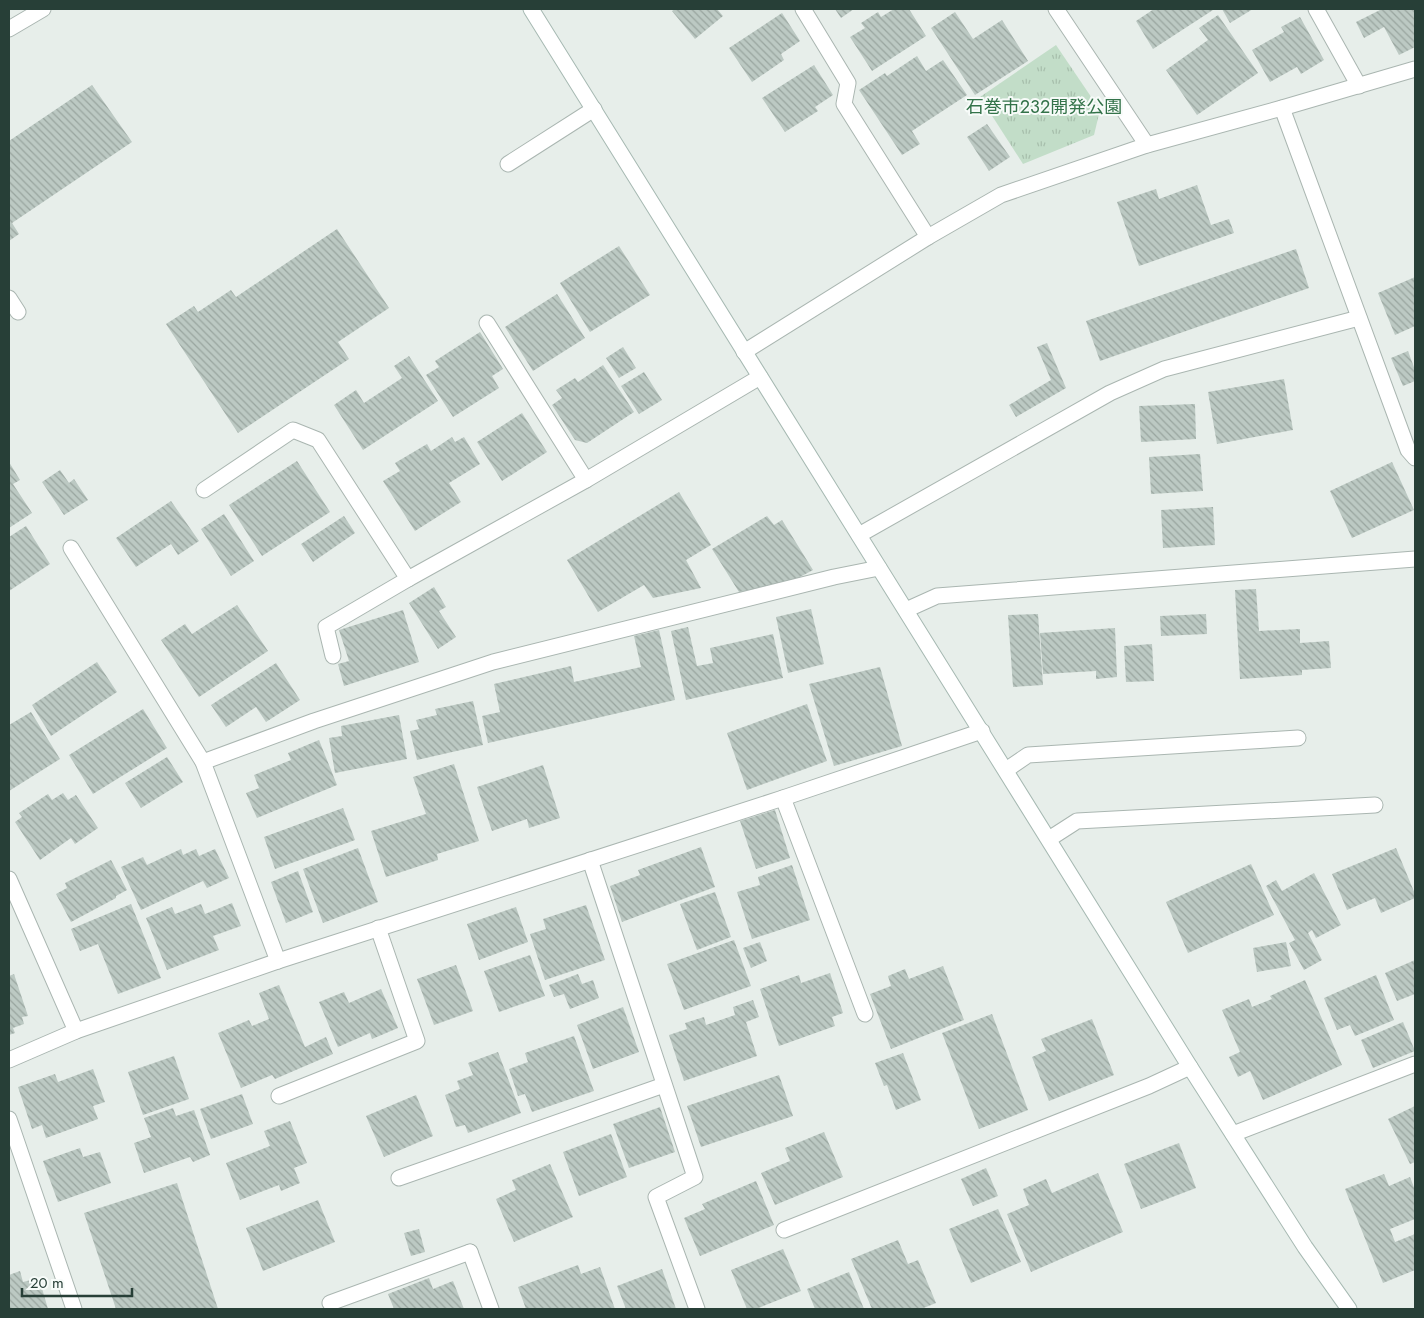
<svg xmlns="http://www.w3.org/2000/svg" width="1424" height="1318" viewBox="0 0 1424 1318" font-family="Jost,'Noto Sans JP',sans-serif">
<defs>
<pattern id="grass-tufts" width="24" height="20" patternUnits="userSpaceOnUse" patternTransform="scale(1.25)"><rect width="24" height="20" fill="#c2ddc8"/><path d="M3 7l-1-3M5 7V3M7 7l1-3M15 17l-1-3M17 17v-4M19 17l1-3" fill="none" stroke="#a7bfac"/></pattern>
<pattern id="building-back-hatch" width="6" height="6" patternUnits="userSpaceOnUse" patternTransform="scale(1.25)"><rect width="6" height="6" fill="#bcc9c3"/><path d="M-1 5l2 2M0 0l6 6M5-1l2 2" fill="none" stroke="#99a59f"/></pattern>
</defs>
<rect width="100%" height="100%" fill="#e7eeea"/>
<polygon fill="url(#grass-tufts)" points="1056,45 1100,110 1094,135 1023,164 980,97"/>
<g fill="url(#building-back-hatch)">
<polygon points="675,9 717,9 723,16 695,39 672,11"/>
<polygon points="835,9 854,9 841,18"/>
<polygon points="894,9 909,9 926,36 872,71 850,37 865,28 861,23 878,12 881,17"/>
<polygon points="1154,9 1212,9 1213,10 1153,49 1136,21"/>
<polygon points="1222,9 1253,9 1230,23"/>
<polygon points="1382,9 1415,9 1415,47 1399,55 1384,27 1364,38 1356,22"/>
<polygon points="955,12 973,39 1002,20 1028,61 975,95 931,28"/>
<polygon points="782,13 800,41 781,54 784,60 752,82 729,48"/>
<polygon points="1218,15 1258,73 1197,115 1166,70 1208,40 1199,28"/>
<polygon points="1300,17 1324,60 1301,74 1297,67 1270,82 1252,50 1284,32 1281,27"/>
<polygon points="917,56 926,71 943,60 967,95 912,131 920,144 902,155 859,90 885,73 887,76"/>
<polygon points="814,65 833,95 815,107 818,111 785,132 762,98"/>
<polygon points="92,85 132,142 12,223 19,234 9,241 9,141"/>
<polygon points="987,124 1010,157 989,171 967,137"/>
<polygon points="1197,185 1211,225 1229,219 1234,233 1139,266 1117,202 1156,189 1159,199"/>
<polygon points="337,229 389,308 338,342 349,359 238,433 166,324 194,306 198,312 231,290 236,297"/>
<polygon points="619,246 650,295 590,332 560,283"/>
<polygon points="1296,249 1309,288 1100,361 1086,321"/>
<polygon points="1415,277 1415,326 1395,335 1378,293"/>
<polygon points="557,294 585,338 533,371 505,327"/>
<polygon points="480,332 503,369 492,376 499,388 453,417 426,375 439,367 435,361"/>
<polygon points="1047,343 1066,388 1016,417 1009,405 1051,380 1037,347"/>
<polygon points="623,347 636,368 619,378 606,358"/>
<polygon points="1408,351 1415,370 1415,381 1403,386 1391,358"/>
<polygon points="409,356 438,401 363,450 334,405 356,390 364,403 402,378 394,366"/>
<polygon points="603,365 634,412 587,443 575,440 552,405 562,398 556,390 575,378 578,382"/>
<polygon points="644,372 662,400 639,414 621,386"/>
<polygon points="1284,379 1293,430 1217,444 1208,392"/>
<polygon points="1195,404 1196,439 1141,442 1139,406"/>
<polygon points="522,413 547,452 502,481 477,442"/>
<polygon points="452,437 455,442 464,437 480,464 449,483 461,502 415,531 383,481 400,471 395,463 427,444 431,451"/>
<polygon points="1200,454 1203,491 1151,494 1149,457"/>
<polygon points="297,461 330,512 262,556 229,505"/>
<polygon points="9,462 20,480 13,484 32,513 9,528"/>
<polygon points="1392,462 1414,510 1352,538 1330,491"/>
<polygon points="60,470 69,483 74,479 88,500 64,515 42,482"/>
<polygon points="679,492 711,545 686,560 701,588 653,598 644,585 598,612 567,560"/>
<polygon points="171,501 199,541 178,555 171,544 136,567 116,538"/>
<polygon points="1213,507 1215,545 1163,548 1161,510"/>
<polygon points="224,514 254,561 231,576 201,529"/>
<polygon points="344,516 355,533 313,562 301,544"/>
<polygon points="767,516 774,525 782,520 813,570 785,585 739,592 712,549"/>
<polygon points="26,526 50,564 9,591 9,537"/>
<polygon points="434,587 446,607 439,611 456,637 438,649 409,603"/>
<polygon points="1256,589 1259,631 1300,629 1300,643 1329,641 1331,668 1302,670 1302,675 1240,679 1235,590"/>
<polygon points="237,605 268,651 199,697 161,640 185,624 192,634"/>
<polygon points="811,609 824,664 788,673 776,617"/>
<polygon points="403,610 419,662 344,686 338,664 349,661 339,630"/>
<polygon points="1038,614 1043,685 1013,687 1008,615"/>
<polygon points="1206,614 1207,634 1161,636 1160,616"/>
<polygon points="688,627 697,666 713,663 710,648 773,634 783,678 686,700 671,631"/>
<polygon points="1115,628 1117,677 1096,679 1096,671 1043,674 1040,633"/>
<polygon points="659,630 675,700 488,743 482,716 500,712 494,684 571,666 574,682 641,667 634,636"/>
<polygon points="1152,644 1154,681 1126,682 1124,646"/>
<polygon points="97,662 117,692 51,736 32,705"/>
<polygon points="276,663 300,700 266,722 256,707 226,727 211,705"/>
<polygon points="880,667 902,746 834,766 809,684"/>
<polygon points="473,701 483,745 417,760 410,731 419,729 416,720 437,715 435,709"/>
<polygon points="807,704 827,761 747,790 727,733"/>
<polygon points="143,709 167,748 93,794 69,755"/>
<polygon points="31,712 60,759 9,791 9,725"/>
<polygon points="399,715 407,759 335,773 329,738 342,736 341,726"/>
<polygon points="319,740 337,785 257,818 246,793 259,788 254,775 291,760 288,753"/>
<polygon points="167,757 183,782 141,808 125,783"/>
<polygon points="454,764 479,841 437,854 438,860 386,877 371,831 426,814 413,777"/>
<polygon points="543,765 560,818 529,828 527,819 492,831 477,787"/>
<polygon points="63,793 68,800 76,795 98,828 75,844 71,838 40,860 15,822 22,817 19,813 48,794 52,800"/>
<polygon points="343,808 355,840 275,869 264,837"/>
<polygon points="775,810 790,858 756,869 740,821"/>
<polygon points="701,847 715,887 622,922 610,886 640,875 638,870"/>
<polygon points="358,848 378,902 323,923 303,869"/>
<polygon points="1396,848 1415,894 1415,898 1381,913 1375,898 1347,910 1332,874"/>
<polygon points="181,849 183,855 196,849 199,856 215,849 229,878 207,888 203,881 141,910 121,867 143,857 147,865"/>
<polygon points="111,860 127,890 116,896 116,898 71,922 56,894 67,888 65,883"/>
<polygon points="1251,864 1274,915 1188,953 1166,902"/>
<polygon points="792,865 810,920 752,939 737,892 760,885 758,877"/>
<polygon points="298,871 313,912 286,923 271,882"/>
<polygon points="1314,873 1341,925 1316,938 1312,930 1308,933 1322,960 1304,970 1289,943 1295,940 1266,886 1276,880 1282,891"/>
<polygon points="715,892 731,937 697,950 680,904"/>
<polygon points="232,903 241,926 213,936 219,950 167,970 146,918 172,907 175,914 201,904 205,914"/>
<polygon points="131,904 161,978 118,994 98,944 80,951 71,929"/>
<polygon points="586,905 605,960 545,980 530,934 546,929 543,919"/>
<polygon points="516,907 528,942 479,960 467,924"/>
<polygon points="734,940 751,986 684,1010 667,964"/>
<polygon points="760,942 767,961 751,968 743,948"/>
<polygon points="1286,942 1291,966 1257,972 1253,948"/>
<polygon points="530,955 545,996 499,1012 484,971"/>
<polygon points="1415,960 1415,994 1397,1001 1385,973"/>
<polygon points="456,965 473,1011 434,1025 417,979"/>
<polygon points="943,966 964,1020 891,1049 870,994 891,986 888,976 905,969 909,979"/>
<polygon points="830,973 843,1013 832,1017 835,1026 779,1046 760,989 799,975 801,983"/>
<polygon points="14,974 28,1016 22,1017 24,1024 13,1028 15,1033 9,1035 9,976"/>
<polygon points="578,974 582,984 593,980 599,998 570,1009 564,994 554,997 549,985"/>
<polygon points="1376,975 1394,1020 1355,1036 1350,1025 1337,1030 1324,998"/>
<polygon points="1305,980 1342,1065 1263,1100 1250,1071 1238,1077 1229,1057 1240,1052 1222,1010 1249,999 1252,1007 1272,999 1270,996"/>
<polygon points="279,985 305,1047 326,1037 333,1054 275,1079 272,1075 241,1088 218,1033 249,1020 252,1026 269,1019 259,993"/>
<polygon points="381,989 398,1028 372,1039 370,1033 338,1047 319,1002 344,992 349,1003"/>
<polygon points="753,1000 759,1017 746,1022 757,1056 684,1081 669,1035 687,1029 685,1023 704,1017 706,1025 735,1015 733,1007"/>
<polygon points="623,1007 639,1052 593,1069 577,1025"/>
<polygon points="992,1014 1028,1110 979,1129 942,1033"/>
<polygon points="1092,1019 1114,1075 1049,1101 1032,1057 1046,1051 1041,1039"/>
<polygon points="1403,1022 1415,1051 1373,1068 1361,1040"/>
<polygon points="574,1036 594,1091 532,1112 525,1094 518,1096 509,1069 528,1062 525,1053"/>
<polygon points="498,1052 521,1113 468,1133 465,1125 456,1127 445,1095 460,1089 457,1081 473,1075 468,1063"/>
<polygon points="903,1053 921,1100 896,1110 887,1085 884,1086 875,1063"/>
<polygon points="174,1056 189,1099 143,1115 128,1072"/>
<polygon points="93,1069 105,1102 93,1106 98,1119 46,1138 42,1125 32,1129 18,1087 55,1074 58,1082"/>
<polygon points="779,1075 793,1116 701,1147 687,1106"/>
<polygon points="242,1094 253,1124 211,1139 200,1109"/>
<polygon points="416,1095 433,1136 384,1157 366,1116"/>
<polygon points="1415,1106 1415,1162 1410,1164 1388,1119"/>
<polygon points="660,1107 675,1152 629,1168 613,1124"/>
<polygon points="173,1108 176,1116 194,1110 210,1155 193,1162 190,1157 144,1173 134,1143 151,1137 144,1118"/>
<polygon points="290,1121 307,1163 294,1168 300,1183 281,1191 279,1185 240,1200 226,1163 270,1146 264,1131"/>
<polygon points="824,1132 843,1177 775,1205 761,1173 790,1161 785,1148"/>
<polygon points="611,1134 627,1177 579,1196 563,1152"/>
<polygon points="1179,1143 1196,1188 1141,1209 1124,1164"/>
<polygon points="80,1148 83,1157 100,1152 111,1183 58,1202 43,1161"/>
<polygon points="550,1164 573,1217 514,1242 496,1199 516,1190 512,1180"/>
<polygon points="986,1168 998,1196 973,1206 961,1179"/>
<polygon points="1098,1173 1123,1232 1031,1272 1007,1214 1029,1205 1023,1189 1046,1179 1052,1193"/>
<polygon points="1384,1174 1389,1186 1410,1177 1415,1190 1415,1219 1390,1229 1395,1242 1415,1234 1415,1270 1383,1283 1345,1189"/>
<polygon points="756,1181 774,1225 700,1256 684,1218 705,1209 702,1204"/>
<polygon points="177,1183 218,1309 116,1309 84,1213"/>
<polygon points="318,1200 335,1242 263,1271 246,1228"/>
<polygon points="998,1209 1021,1262 971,1283 949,1229"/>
<polygon points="419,1229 425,1252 411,1256 404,1233"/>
<polygon points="898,1240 908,1264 918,1260 936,1303 921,1309 872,1309 851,1259"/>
<polygon points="783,1249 801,1291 756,1309 747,1309 731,1270"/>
<polygon points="578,1265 581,1274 600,1267 615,1309 526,1309 518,1287"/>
<polygon points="662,1269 676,1309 626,1309 617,1286"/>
<polygon points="20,1271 23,1282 39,1278 48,1309 9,1309 9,1275"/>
<polygon points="849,1272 864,1309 815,1309 807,1289"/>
<polygon points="429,1278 433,1289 453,1281 464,1309 394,1309 388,1294"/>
</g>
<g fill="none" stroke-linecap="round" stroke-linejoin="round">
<g stroke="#aab6b1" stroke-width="17">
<g id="lane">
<polyline points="803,9 848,83 844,104 928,237"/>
<polyline points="508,164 594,109"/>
<polyline points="9,298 18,312"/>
<polyline points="487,323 586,480"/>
<polyline points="333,656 326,627 408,579"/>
<polyline points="783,798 865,1014"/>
<polyline points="1233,1134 1415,1064"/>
<polyline points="330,1303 470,1252"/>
</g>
</g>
<g stroke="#aab6b1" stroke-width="17">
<g id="street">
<polyline points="1056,9 1147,145"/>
<polyline points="1316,9 1359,86"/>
<polyline points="9,29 43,9"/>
<polyline points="1282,108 1408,450 1415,458"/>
<polyline points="744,352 928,237 1001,195 1147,145 1282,108 1415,69"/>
<polyline points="204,490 293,430 318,440 408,579 586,480 760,377"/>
<polyline points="859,535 1110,393 1164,369 1359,318"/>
<polyline points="71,548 203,762 278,961"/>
<polyline points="906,610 937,596 1415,559"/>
<polyline points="203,762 314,721 493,662 834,577 879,568"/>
<polyline points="1006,770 1028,755 1298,738"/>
<polyline points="1049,839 1077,821 1375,805"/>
<polyline points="590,860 695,1177 656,1197 697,1309"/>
<polyline points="9,879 76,1031"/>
<polyline points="9,1060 76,1031 278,961 783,798 982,731"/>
<polyline points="279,1096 417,1041 378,928"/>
<polyline points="9,1119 74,1309"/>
<polyline points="399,1178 664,1085"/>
<polyline points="784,1230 1149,1086 1190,1067"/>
<polyline points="470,1252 491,1309"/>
</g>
</g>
<g stroke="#a6b9b2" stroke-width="17">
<polyline id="secondary" points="531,9 1190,1067 1305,1247 1349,1309"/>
</g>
<use href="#lane" stroke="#fff" stroke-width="15"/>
<use href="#street" stroke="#fff" stroke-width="15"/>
<use href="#secondary" stroke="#fff" stroke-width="15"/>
</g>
<g text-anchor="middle" stroke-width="4" stroke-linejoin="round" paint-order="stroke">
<g font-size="18" fill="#34734a" stroke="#f7fbf9">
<text x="1044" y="113">石巻市232開発公園</text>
</g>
</g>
<rect width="1424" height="1318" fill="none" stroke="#273f37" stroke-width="20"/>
<path d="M22 1288v8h110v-8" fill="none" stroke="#273f37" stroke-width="2.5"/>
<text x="30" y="1288" font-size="15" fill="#273f37" stroke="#f7fbf9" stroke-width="4" paint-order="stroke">20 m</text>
</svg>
